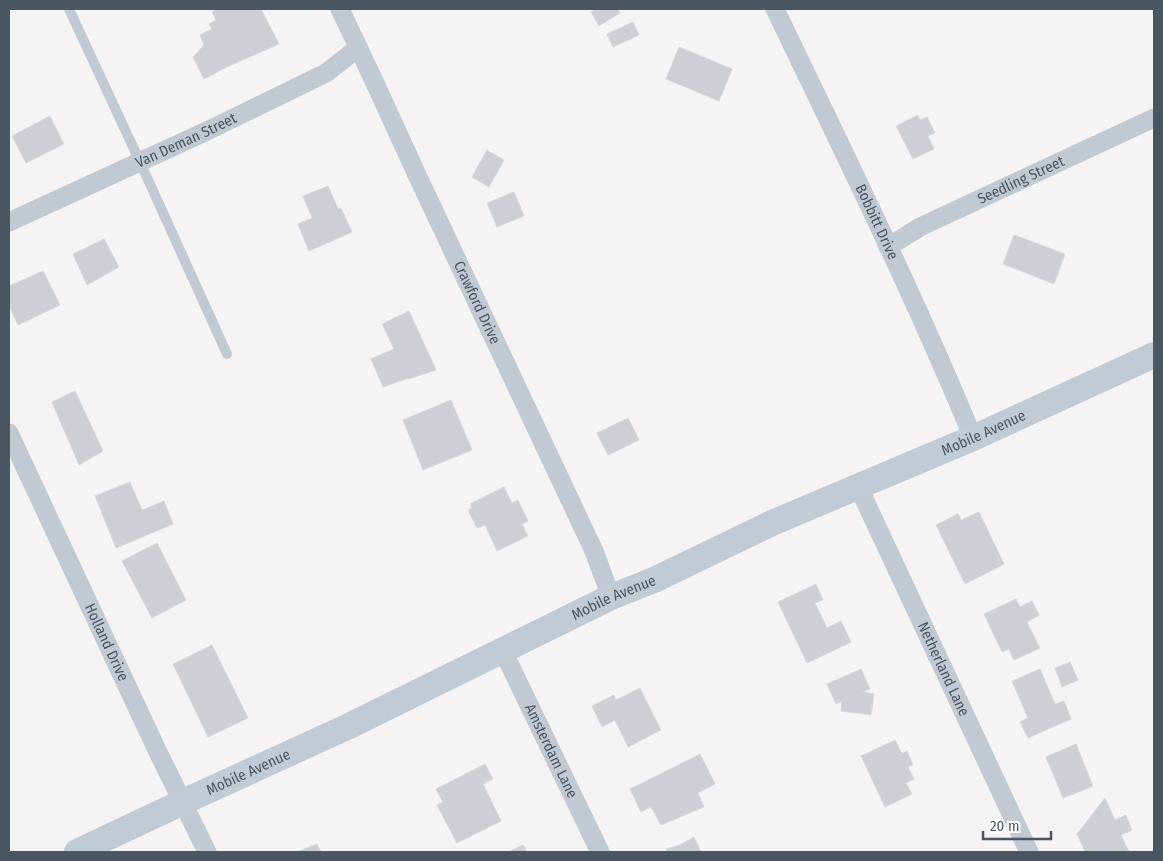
<svg xmlns="http://www.w3.org/2000/svg" width="1163" height="861" viewBox="0 0 1163 861" font-family="'Fira Sans Condensed',sans-serif">
<rect width="100%" height="100%" fill="#f5f3f3"/>
<g fill="#cdcfd5" stroke="#d7d9de">
<polygon points="218,9 261,9 279,44 229,66 204,79 193,57 204,45 200,35 212,29 209,24 216,20 212,12"/>
<polygon points="596,9 618,9 620,13 599,26 591,12"/>
<polygon points="633,22 639,35 613,47 607,34"/>
<polygon points="679,47 732,69 719,101 666,79"/>
<polygon points="918,115 920,120 927,117 935,133 928,136 934,149 913,159 896,126"/>
<polygon points="50,116 64,144 26,163 12,136"/>
<polygon points="487,150 504,160 489,187 472,177"/>
<polygon points="328,186 338,209 341,208 352,232 309,251 298,224 312,218 303,196"/>
<polygon points="514,192 524,216 497,227 487,203"/>
<polygon points="1014,235 1065,254 1054,284 1003,264"/>
<polygon points="104,239 119,267 87,285 73,254"/>
<polygon points="43,271 60,305 18,325 9,306 9,286"/>
<polygon points="409,311 436,370 412,378 406,379 383,387 371,359 394,349 382,324"/>
<polygon points="75,391 103,451 79,465 52,402"/>
<polygon points="451,400 472,450 423,470 403,420"/>
<polygon points="628,418 639,440 608,455 597,433"/>
<polygon points="130,482 142,510 164,501 173,524 116,548 95,496"/>
<polygon points="504,487 512,503 518,500 528,521 522,524 528,536 497,551 485,525 477,528 468,510 472,508 470,504"/>
<polygon points="979,512 1004,564 965,584 936,525 958,514 961,520"/>
<polygon points="157,543 186,600 152,618 122,561"/>
<polygon points="816,584 823,600 815,603 827,628 841,621 851,642 807,663 778,602"/>
<polygon points="1016,599 1020,607 1032,601 1039,615 1027,622 1040,648 1014,660 1009,649 1002,652 984,614"/>
<polygon points="212,645 248,718 208,737 173,664"/>
<polygon points="1070,662 1078,680 1062,687 1055,668"/>
<polygon points="861,669 870,689 863,692 874,694 871,715 841,711 842,701 836,704 827,684"/>
<polygon points="1040,669 1055,704 1064,701 1071,719 1028,738 1020,722 1028,718 1012,681"/>
<polygon points="640,688 661,730 628,747 615,720 602,727 592,706 614,695 616,700"/>
<polygon points="895,740 902,754 907,751 913,765 908,767 914,779 906,783 912,794 885,807 861,756"/>
<polygon points="1076,744 1093,786 1063,798 1046,757"/>
<polygon points="700,754 715,784 698,793 704,807 661,825 651,807 641,812 630,789"/>
<polygon points="485,764 493,779 483,784 501,821 457,843 437,805 443,802 436,789"/>
<polygon points="1105,798 1115,820 1126,815 1132,830 1121,835 1129,852 1085,852 1077,834"/>
<polygon points="694,837 701,852 668,852 666,849 680,845"/>
<polygon points="317,844 321,852 297,852"/>
<polygon points="523,845 527,852 508,852"/>
</g>
<g fill="none" stroke-linecap="round" stroke-linejoin="round">
<polyline stroke="#c1cad2" stroke-width="10" points="69,9 140,162 227,354"/>
<g stroke="#c1cad2" stroke-width="19">
<path id="s1" d="M340,9L374,81L418,177L594,551L611,597"/>
<path id="s2" d="M775,9C843,151 913,292 973,438"/>
<path id="s3" d="M9,222L207,131L326,73L358,48"/>
<path id="s4" d="M888,247L920,227L1154,118"/>
<path id="s5" d="M9,433L156,748L207,852"/>
<path id="s6" d="M858,486L1029,852"/>
<path id="s7" d="M503,651L600,852"/>
</g>
<path stroke="#c1cbd6" stroke-width="26" id="s8" d="M77,852L183,802L347,727L611,597L654,580L772,523L973,438L1154,355"/>
</g>
<g text-anchor="middle" stroke-width="4.5" stroke-linejoin="round" paint-order="stroke">
<g font-size="15" fill="#4a5661" stroke="#fff">
<text dy="5" stroke="none"><textPath href="#s3" startOffset="195">Van Deman Street</textPath></text>
<text dy="5" stroke="none"><textPath href="#s4" startOffset="149">Seedling Street</textPath></text>
<text dy="5" stroke="none"><textPath href="#s2" startOffset="236">Bobbitt Drive</textPath></text>
<text dy="5" stroke="none"><textPath href="#s1" startOffset="324">Crawford Drive</textPath></text>
<text dy="5" stroke="none"><textPath href="#s8" startOffset="999">Mobile Avenue</textPath></text>
<text dy="5" stroke="none"><textPath href="#s8" startOffset="594">Mobile Avenue</textPath></text>
<text dy="5" stroke="none"><textPath href="#s5" startOffset="231">Holland Drive</textPath></text>
<text dy="5" stroke="none"><textPath href="#s6" startOffset="202">Netherland Lane</textPath></text>
<text dy="5" stroke="none"><textPath href="#s7" startOffset="111">Amsterdam Lane</textPath></text>
<text dy="5" stroke="none"><textPath href="#s8" startOffset="189">Mobile Avenue</textPath></text>
</g>
</g>
<rect width="1163" height="861" fill="none" stroke="#4a5661" stroke-width="20"/>
<path d="M983 831v8h68v-8" fill="none" stroke="#4a5661" stroke-width="2.5"/>
<text x="990" y="831" font-size="15" fill="#4a5661" stroke="#ffffff" stroke-width="4" paint-order="stroke">20 m</text>
</svg>
